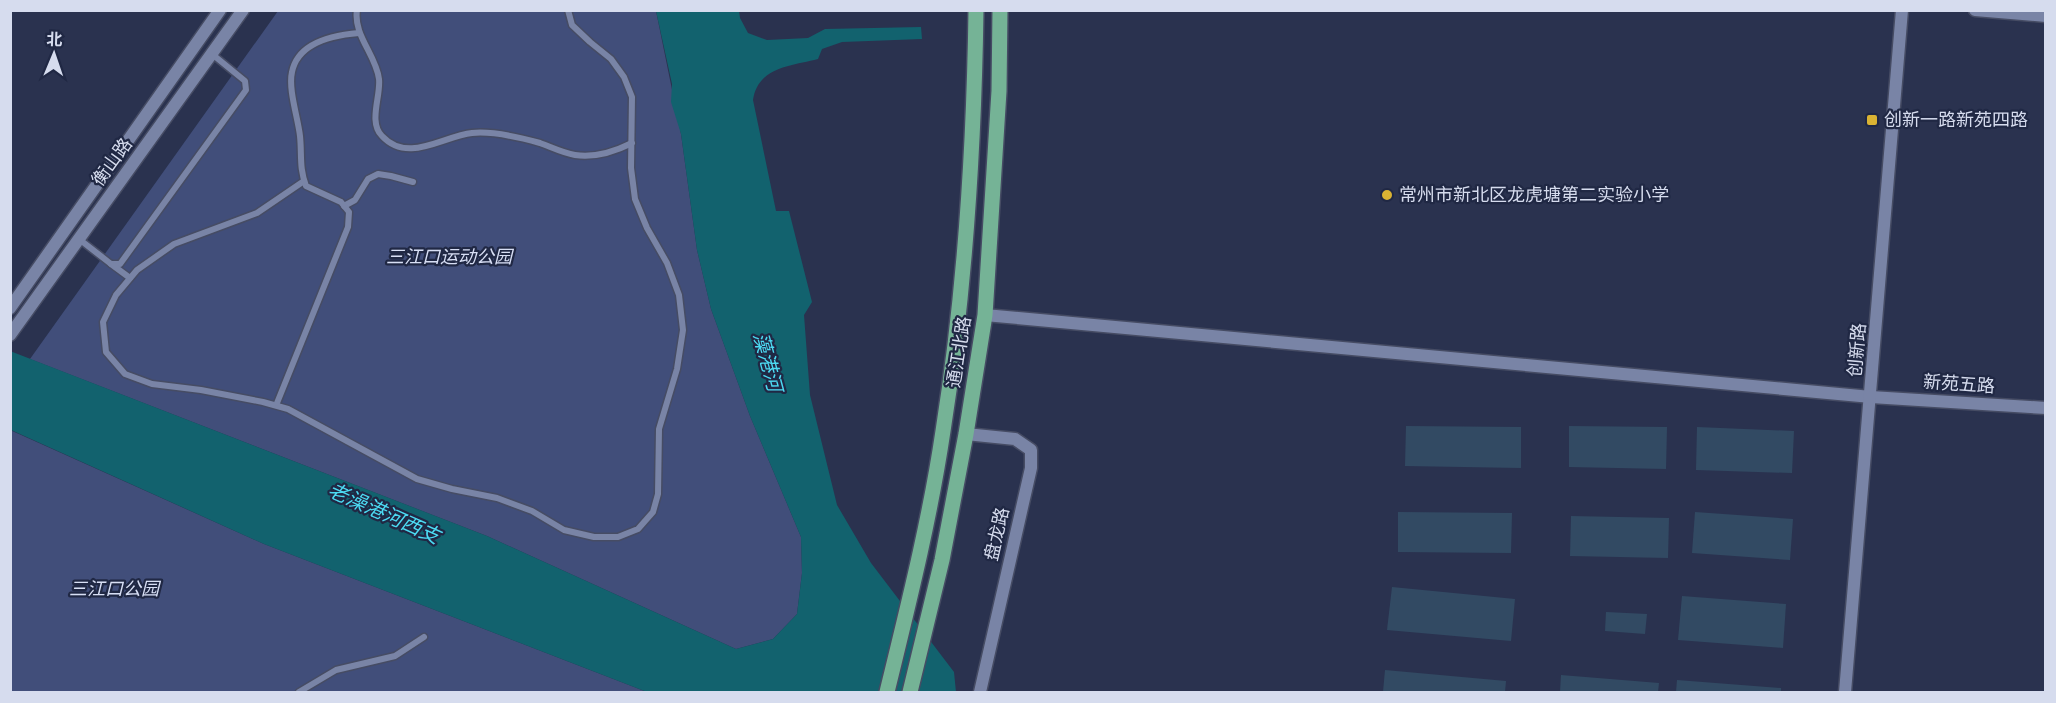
<svg xmlns="http://www.w3.org/2000/svg" width="2056" height="703" viewBox="0 0 2056 703" font-family="'PT Serif','Noto Sans SC',serif">
<rect width="100%" height="100%" fill="#2a324f"/>
<g fill="#414e7a">
<polygon points="278,11 656,11 681,134 697,250 711,309 750,416 801,537 802,573 797,614 773,639 736,649 487,536 30,359"/>
<polygon points="10,430 264,544 647,692 11,692"/>
</g>
<path fill="#12626e" d="M656,11H739L740,18L748,33L767,40L808,38L825,29L921,27L922,39L842,42L822,49L818,59C791,66 758,67 753,100L776,211H789L812,302L804,315L810,395L837,505L871,563L954,672L956,692H647L264,544L11,430L10,351L487,536L736,649L773,639L797,614L802,573L801,537L750,416L711,309L697,250L681,134L671,102L672,84Z"/>
<g fill="#324a63">
<polygon points="1406,426 1521,427 1521,468 1405,466"/>
<polygon points="1569,426 1667,427 1666,469 1569,467"/>
<polygon points="1697,427 1794,431 1792,473 1696,470"/>
<polygon points="1398,512 1512,513 1511,553 1398,552"/>
<polygon points="1695,512 1793,519 1790,560 1692,553"/>
<polygon points="1571,516 1669,518 1668,558 1570,556"/>
<polygon points="1392,587 1515,599 1511,641 1387,630"/>
<polygon points="1682,596 1786,604 1783,648 1678,640"/>
<polygon points="1606,612 1647,614 1645,634 1605,631"/>
<polygon points="1385,670 1506,681 1505,692 1383,692"/>
<polygon points="1561,675 1659,683 1658,692 1560,692"/>
<polygon points="1677,680 1781,688 1781,692 1676,692"/>
</g>
<g fill="none" stroke-linecap="round" stroke-linejoin="round">
<g stroke="#464c64" stroke-width="9">
<g id="service">
<path d="M357,10C353,35 376,55 379,79C381,96 368,122 382,136C408,164 443,136 472,133C491,131 522,138 540,143C551,147 563,153 575,155C595,158 614,152 632,143"/>
<polyline points="304,181 257,213 174,244 137,270 116,295 103,322 106,352 125,374 152,384 201,390 263,402 288,409 417,479 452,489 497,498 532,511 564,530 594,537 618,537 638,529 653,512 658,494 659,429 677,369 683,330 679,295 667,263 647,228 635,199 631,168 632,97 624,77 611,59 590,42 572,25 568,10"/>
<polyline points="344,206 355,200 368,179 378,174 391,176 413,182"/>
<polyline points="79,239 111,264 120,264 246,90 245,81 212,54"/>
<polyline points="111,264 130,278"/>
<path d="M277,403L348,227L349,212L341,202L306,186C299,167 302,156 300,136C298,118 288,89 292,72C298,42 334,35 359,33"/>
<polyline points="299,692 336,670 395,656 424,637"/>
</g>
</g>
<g stroke="#464c64" stroke-width="15">
<g id="minor">
<polyline points="985,315 1871,397 2046,408"/>
<polyline points="966,434 1015,439 1031,450 1031,468 980,692"/>
<polyline points="1845,692 1902,10"/>
</g>
</g>
<g stroke="#464c64" stroke-width="15">
<g id="tertiary">
<polyline points="1975,10 2046,16"/>
<polyline points="10,308 220,10"/>
<polyline points="10,335 243,10"/>
</g>
</g>
<g stroke="#464c64" stroke-width="18">
<g id="primary">
<path d="M887,692C908,606 930,519 943,431C965,292 974,151 976,10"/>
<polyline points="910,692 942,560 966,434 985,315 999,91 1000,10"/>
</g>
</g>
<use href="#service" stroke="#7984a6" stroke-width="6"/>
<use href="#minor" stroke="#7984a6" stroke-width="12"/>
<use href="#tertiary" stroke="#7984a6" stroke-width="12"/>
<use href="#primary" stroke="#75b396" stroke-width="15"/>
</g>
<g fill="#dab333" stroke="#202844" stroke-width="2">
<rect x="1866" y="114" width="12" height="12" rx="3"/>
<circle cx="1387" cy="195" r="6"/>
</g>
<g text-anchor="middle" stroke-width="4.5" stroke-linejoin="round" paint-order="stroke">
<g font-size="18" fill="#d6dcee" stroke="#202844" text-anchor="start">
<text x="1884" y="126">创新一路新苑四路</text>
<text x="1399" y="201">常州市新北区龙虎塘第二实验小学</text>
</g>
<g font-size="18" fill="#d6dcee" stroke="#202844">
<text transform="translate(112 162) rotate(-54)" y="6">衡山路</text>
<text transform="translate(1857 350) rotate(-85)" y="6">创新路</text>
<text transform="translate(959 352) rotate(-81)" y="6">通江北路</text>
<text transform="translate(1959 384) rotate(4)" y="6">新苑五路</text>
<text transform="translate(997 534) rotate(-77)" y="6">盘龙路</text>
</g>
<g font-size="18" font-style="italic" fill="#d8dff5" stroke="#202844">
<text x="449" y="263">三江口运动公园</text>
<text x="114" y="595">三江口公园</text>
</g>
<g font-size="20" font-style="italic" fill="#4cdaf2" stroke="#202844">
<text transform="translate(768 362) rotate(75)" y="7">藻港河</text>
<text transform="translate(384 513) rotate(24)" y="7">老澡港河西支</text>
</g>
</g>
<rect width="2056" height="703" fill="none" stroke="#d6dcee" stroke-width="24"/>
<g transform="translate(54 54) rotate(2)" stroke="#202844" stroke-width="4.5" paint-order="stroke">
<path d="M0-4.5L10 22L0 15L-10 22Z" fill="#d6dcee"/>
<text y="-9" font-size="16" font-weight="bold" text-anchor="middle" fill="#d6dcee">北</text>
</g>
</svg>
